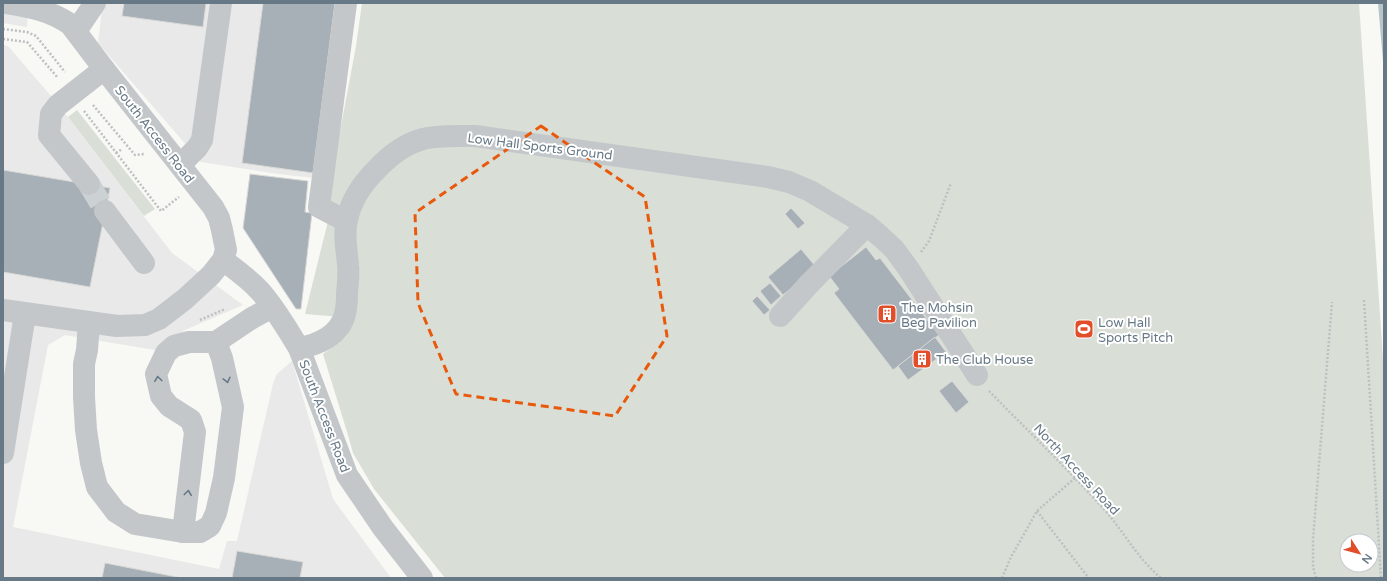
<svg xmlns="http://www.w3.org/2000/svg" width="1387" height="581" viewBox="0 0 1387 581" font-family="'Varela Round',sans-serif">
<rect width="100%" height="100%" fill="#f8f8f5"/>
<g fill="#e8e9e8">
<polygon points="3,3 28,3 27,27 3,23"/>
<polygon points="93,3 347,3 324,179 278,174 201,162 98,43 102,9"/>
<polygon points="3,45 8,46 57,103 172,253 243,305 185,330 155,350 65,335 48,345 13,527 219,569 227,541 237,541 273,384 277,374 292,361 333,499 391,578 3,578"/>
</g>
<g fill="#d9dfd6" fill-rule="evenodd">
<path d="M362,3H1359L1384,374V578H445L374,489L353,453L348,435L323,354L346,336L353,318L305,314L329,217L336,153L356,46ZM1347,541H1371V565H1347Z"/>
<polygon points="77,110 155,209 144,216 68,117"/>
</g>
<polygon fill="#b8c5c8" points="1378,3 1384,3 1384,73"/>
<g fill="#a7b0b6" stroke="#d9d9d7">
<polygon points="124,3 206,3 203,27 122,16"/>
<polygon points="263,3 335,3 313,173 242,163"/>
<polygon points="3,170 110,188 90,287 3,272"/>
<polygon points="250,174 308,181 305,212 312,213 301,309 296,309 243,228"/>
<polygon points="791,208 805,223 798,229 785,214"/>
<polygon points="866,247 876,260 880,258 939,335 893,370 834,293 839,289 829,276"/>
<polygon points="801,249 816,267 783,295 768,277"/>
<polygon points="770,283 781,296 771,305 760,291"/>
<polygon points="757,296 770,310 764,315 752,301"/>
<polygon points="935,337 946,352 908,380 898,366"/>
<polygon points="952,381 969,402 956,413 939,391"/>
<polygon points="237,551 303,562 300,578 232,578"/>
<polygon points="105,563 182,578 102,578"/>
</g>
<g fill="none" stroke-linecap="round" stroke-linejoin="round">
<polyline stroke="#ccd2d4" stroke-width="22" stroke-dasharray="22 11" stroke-linecap="butt" points="89,184 105,211"/>
<g stroke="#bdc0c2" stroke-width="2.5" stroke-dasharray="2 2" stroke-linecap="butt">
<polyline points="3,29 27,32 36,36 65,72"/>
<polyline points="3,39 27,42 58,78"/>
<polyline points="93,105 135,155 144,154"/>
<polyline points="84,111 161,211 179,197"/>
<polyline points="116,153 122,149"/>
<polyline points="921,252 929,241 951,183"/>
<polyline points="1364,300 1381,578"/>
<polyline points="200,320 225,309"/>
<path d="M989,391C1027,430 1066,467 1102,507C1123,530 1137,558 1161,578"/>
<polyline points="1037,511 1088,577"/>
<polyline points="1002,578 1011,557 1037,511 1075,478"/>
<polyline points="1316,578 1313,567 1313,539 1332,302"/>
</g>
<g stroke="#c3c7ca" stroke-width="22">
<polyline points="346,3 319,207 346,221"/>
<polyline points="76,31 95,3"/>
<polyline points="180,165 197,148 202,140 221,3"/>
<polyline points="89,184 49,135 51,114 58,105 104,69"/>
<polyline points="105,211 144,263"/>
<path d="M223,260C235,269 248,278 259,290C274,306 287,329 299,348L347,475L383,528L422,578"/>
<path d="M3,310L117,326L145,325L159,319L185,299L211,275L223,260L226,250L222,230L219,218L213,207L104,69L70,24C49,10 30,7 6,3"/>
<polyline points="780,316 809,284 867,225"/>
<polyline points="89,323 87,350 84,364 84,397 86,430 91,463 97,487 116,512 135,524 183,532 200,532 210,526 216,513 224,478 233,407 222,358 216,342"/>
<path d="M299,348C318,345 340,335 345,314C347,307 347,299 347,293C348,284 349,274 348,265C347,250 343,235 347,220C351,200 362,184 376,170C389,156 404,144 423,139C436,135 460,136 475,136L768,177L789,182L810,191L867,225L880,236L894,249L908,268L977,375"/>
<polyline points="3,453 25,314"/>
<polyline points="183,532 195,432 191,420 169,406 161,396 156,374 166,353 174,346 189,342 216,342 252,318 272,307"/>
</g>
</g>
<defs><path id="oneway-chevron" d="M-2-3.5L2.5 0L-2 3.5" fill="none" stroke-width="1.6" stroke-linecap="round" stroke-linejoin="round"/></defs>
<g stroke="#677986">
<use href="#oneway-chevron" transform="translate(158 379) rotate(-97)"/>
<use href="#oneway-chevron" transform="translate(227 380) rotate(76)"/>
<use href="#oneway-chevron" transform="translate(188 493) rotate(-83)"/>
</g>
<path fill="none" stroke="#e8590c" stroke-width="3" stroke-dasharray="8 5" stroke-linejoin="round" d="M541,126L645,197L667,336L615,416L456,394L418,303L415,213Z"/>
<defs>
<g id="building-square" transform="scale(1)"><rect x="-9" y="-9" width="18" height="18" rx="4" fill="#e24d2a" stroke="#fff"/><path d="M-4-6H4V6H1V3H-1V6H-4ZM-2.5-4.3h1.7v1.8h-1.7ZM.8-4.3h1.7v1.8H.8ZM-2.5-1h1.7V.8h-1.7ZM.8-1h1.7V.8H.8Z" fill="#fff"/></g>
<g id="stadium-square" transform="scale(1)"><rect x="-9" y="-9" width="18" height="18" rx="4" fill="#e24d2a" stroke="#fff"/><path d="M0-5a6.5 5 0 1 0 0 10a6.5 5 0 1 0 0-10ZM-3.5-1.8h7v3.6h-7Z" fill="#fff"/></g>
</defs>
<g fill-rule="evenodd">
<use href="#building-square" x="887" y="314"/>
<use href="#stadium-square" x="1084" y="329"/>
<use href="#building-square" x="922" y="359"/>
</g>
<g text-anchor="middle" stroke-width="4" stroke-linejoin="round" paint-order="stroke">
<g font-size="13" fill="#677986" stroke="#fff">
<text transform="translate(155 134) rotate(52)" y="5">South Access Road</text>
<text transform="translate(540 146) rotate(7)" y="5">Low Hall Sports Ground</text>
<text transform="translate(325 416) rotate(69)" y="5">South Access Road</text>
<text transform="translate(1077 469) rotate(47)" y="5">North Access Road</text>
</g>
<g font-size="13" fill="#677986" stroke="#fff" text-anchor="start">
<text x="901" y="312">The Mohsin<tspan x="901" dy="15">Beg Pavilion</tspan></text>
<text x="1098" y="327">Low Hall<tspan x="1098" dy="15">Sports Pitch</tspan></text>
<text x="936" y="364">The Club House</text>
</g>
</g>
<rect width="1387" height="581" fill="none" stroke="#677986" stroke-width="8"/>
<g transform="translate(1359 553) rotate(126)"><circle r="19" fill="#ffffff" stroke="#c2c9cf"/>
<path d="M0-3L7 15L0 10L-7 15Z" fill="#e24d2a"/>
<text y="-6" font-size="11" font-weight="bold" text-anchor="middle" fill="#677986">N</text>
</g>
</svg>
